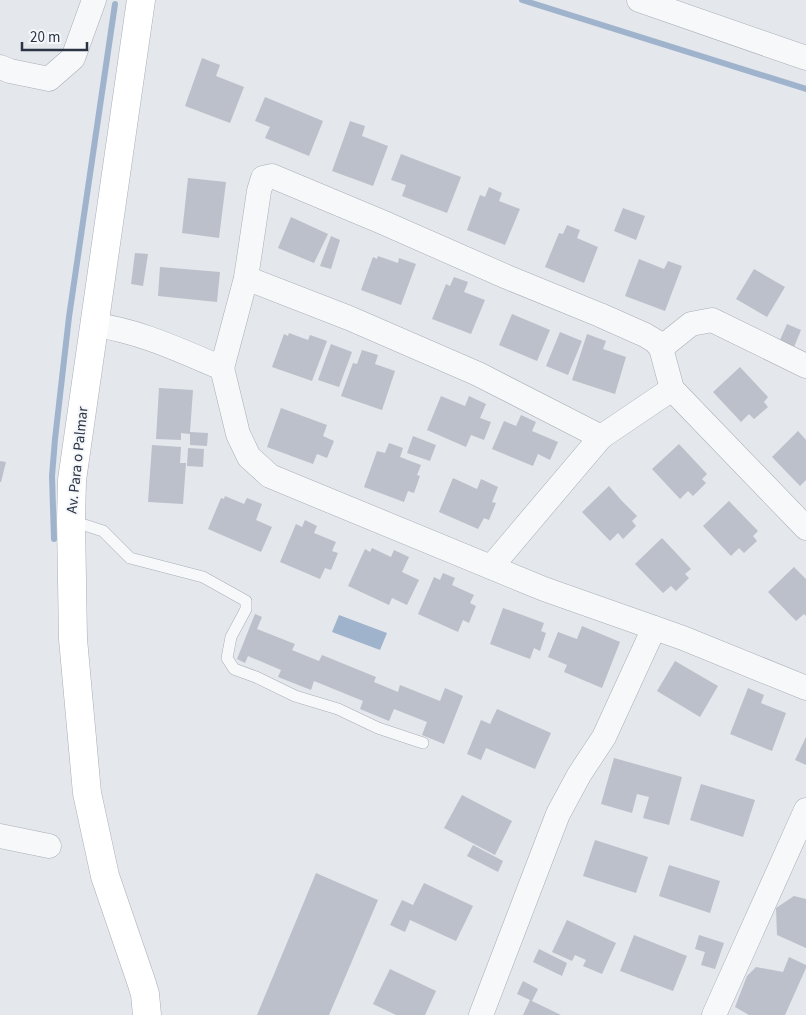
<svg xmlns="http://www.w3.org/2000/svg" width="806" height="1015" viewBox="0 0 806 1015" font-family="'Source Sans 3',sans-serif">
<rect width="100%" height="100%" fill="#e4e7ec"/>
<polygon fill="#9fb4cc" points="339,615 387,633 380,650 332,632"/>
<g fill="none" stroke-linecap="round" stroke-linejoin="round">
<g stroke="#9fb4cc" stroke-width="6">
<polyline points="522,0 806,89"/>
<polyline points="54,539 52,476 55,439 69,317 115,4"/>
</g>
</g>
<g fill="#bbc0ca">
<polygon points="202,58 220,65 216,76 244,87 230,123 185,106"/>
<polygon points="265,97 323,121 309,156 265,138 270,127 255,121"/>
<polygon points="350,121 365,126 362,136 388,146 373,186 332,171"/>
<polygon points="401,154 461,177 447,213 402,196 406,185 391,180"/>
<polygon points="188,178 226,182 219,238 182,233"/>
<polygon points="489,187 502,193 499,201 520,209 505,245 467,230 480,195 485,197"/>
<polygon points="623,208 645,216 636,240 614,231"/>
<polygon points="291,217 328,234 314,263 278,248"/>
<polygon points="567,225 580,230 577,238 598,247 584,283 545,267 559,233 563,234"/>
<polygon points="331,236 340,240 331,269 320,266"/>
<polygon points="135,253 148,254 143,286 131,284"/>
<polygon points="378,256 398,263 399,258 416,264 401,305 361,290 373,257 377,259"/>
<polygon points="639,259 664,269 668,261 682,266 665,311 625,296"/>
<polygon points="160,267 220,272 217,302 158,296"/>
<polygon points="754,269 785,287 767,317 736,299"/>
<polygon points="454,277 468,282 464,292 485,300 471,334 432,319 446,284 450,286"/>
<polygon points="512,314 550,330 537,361 499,345"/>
<polygon points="787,324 801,330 794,347 780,340"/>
<polygon points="560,332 582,341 568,375 546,366"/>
<polygon points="289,333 308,340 310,335 327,341 312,381 272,367 284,334 288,336"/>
<polygon points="587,334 606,341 603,349 626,357 615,394 572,380"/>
<polygon points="331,344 352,352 339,387 318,380"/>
<polygon points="362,350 378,355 375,364 395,371 382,410 341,396 353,363 357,364"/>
<polygon points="740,367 768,397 764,402 768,407 754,419 749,414 741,422 713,392"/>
<polygon points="159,388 193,390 190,432 208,433 207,446 190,445 190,434 181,433 181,440 156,439"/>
<polygon points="441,396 465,406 469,396 486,404 480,418 491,422 484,440 471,435 466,447 427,430"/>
<polygon points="281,408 327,425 323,436 334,441 327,458 317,454 313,464 267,447"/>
<polygon points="521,415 536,422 532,431 558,442 550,460 538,454 533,466 492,449 504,421 516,426"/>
<polygon points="798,431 806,440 806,480 800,486 772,457"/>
<polygon points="413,436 436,445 430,461 407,453"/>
<polygon points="389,443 403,448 400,457 421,465 417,475 420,476 414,493 408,491 404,502 364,487 377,451 385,453"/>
<polygon points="679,444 707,474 702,479 706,483 693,496 688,491 680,499 652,469"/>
<polygon points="152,445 181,447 180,463 186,463 183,504 148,502"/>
<polygon points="188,448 204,449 203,467 187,466"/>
<polygon points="0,461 6,462 1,482 0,482"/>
<polygon points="453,478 477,489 481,479 498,487 492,502 496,503 489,520 484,518 478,529 439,512"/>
<polygon points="609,486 621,500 637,516 632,521 636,526 623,539 618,533 610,541 582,512"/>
<polygon points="225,496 244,504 247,498 262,504 256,520 272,527 261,552 208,529 221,498 224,499"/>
<polygon points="729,501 758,531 753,536 757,541 744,553 739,548 731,556 703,526"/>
<polygon points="305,520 317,526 314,533 336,542 332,551 338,553 331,570 325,568 320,579 280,562 296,524 302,527"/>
<polygon points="662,538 691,569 685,574 689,578 676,591 671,586 663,593 635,564"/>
<polygon points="372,548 391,557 394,550 409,557 402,572 419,580 407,605 392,598 389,605 348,586 365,549 370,552"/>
<polygon points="794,567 806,579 806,616 804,614 796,621 768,592"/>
<polygon points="443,573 455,578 452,585 474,595 470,603 476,606 469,623 463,620 458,632 418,614 434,577 440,580"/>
<polygon points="503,608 544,623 541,631 546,633 540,651 534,648 530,659 490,644"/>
<polygon points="255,614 262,617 257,629 295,644 292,650 319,661 322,655 376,677 374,682 398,692 400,685 440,701 445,688 463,696 444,744 422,735 427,722 394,709 389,721 360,709 363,701 314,681 311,690 278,677 281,670 248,656 245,663 237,659"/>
<polygon points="582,626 620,642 602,688 564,672 567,665 548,657 558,632 577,639"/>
<polygon points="675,661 718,686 700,717 657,691"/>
<polygon points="748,688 764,695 761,703 786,713 772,751 730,734"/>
<polygon points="497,709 551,733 535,769 486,748 481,760 467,754 481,720 490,724"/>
<polygon points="806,737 806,765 795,760"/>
<polygon points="614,758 682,777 669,825 643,818 649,797 637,794 632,813 601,804"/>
<polygon points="701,784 755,800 743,837 690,820"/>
<polygon points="462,795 512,821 495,855 444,828"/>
<polygon points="595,840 648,857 636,893 583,876"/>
<polygon points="473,845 503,861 498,872 467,856"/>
<polygon points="669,865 720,881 710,913 659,896"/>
<polygon points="316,873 378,900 329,1015 257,1015"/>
<polygon points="424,883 473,906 456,941 410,920 405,932 390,925 402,900 413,905"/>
<polygon points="794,896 806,899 806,948 777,935 776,908"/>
<polygon points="567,920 616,943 602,974 583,966 586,960 575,955 572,961 552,952"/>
<polygon points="634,935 687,956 673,991 620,971"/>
<polygon points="699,935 724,943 715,969 701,965 705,952 695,949"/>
<polygon points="539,949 567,963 562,976 533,962"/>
<polygon points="789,957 806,965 806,968 785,1015 749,1015 735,1007 747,976 756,967 783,972"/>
<polygon points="390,969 436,991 425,1015 396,1015 373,1004"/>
<polygon points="523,981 538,989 532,1001 561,1015 523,1015 530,1000 517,994"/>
</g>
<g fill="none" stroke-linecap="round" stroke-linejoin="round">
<g stroke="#a9aeb7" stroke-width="12">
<polyline id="service" points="72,521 103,531 130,558 203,577 246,601 246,609 231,637 227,658 234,669 256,677 295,696 338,709 378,728 423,743"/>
</g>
<g stroke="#a9aeb7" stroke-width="25">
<g id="minor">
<polyline points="639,0 806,58"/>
<polyline points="0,67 10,71 49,79 73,58 94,0"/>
<polyline points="246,278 259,191 263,178 272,176 382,222 507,277 600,315 645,335 655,341 661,348 672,389"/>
<path d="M95,325C140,331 181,351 222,368L238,434L249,457L270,476L544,589L683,638L806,688"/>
<polyline points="661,348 691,324 712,320 806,366"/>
<polyline points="222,368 246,278 349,318 478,374 601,437"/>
<polyline points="491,567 601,437 672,389 806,528"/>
<polyline points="0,836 49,846"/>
<polyline points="481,1015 558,814 579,775 604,737 654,628"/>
<polyline points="714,1015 806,810"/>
</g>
</g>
<g stroke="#a9aeb7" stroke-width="29">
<polyline id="secondary" points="141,0 72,480 71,521 73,639 87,793 105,876 142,984 145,994 147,1015"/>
</g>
<use href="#service" stroke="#f7f8fa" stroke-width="11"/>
<use href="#minor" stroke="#f7f8fa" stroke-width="24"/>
<use href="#secondary" stroke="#fff" stroke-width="28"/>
</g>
<g text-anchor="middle" stroke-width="4" stroke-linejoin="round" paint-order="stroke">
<g font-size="15" fill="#2b3445" stroke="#f4f6f9">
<text transform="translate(77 460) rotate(-84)" y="5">Av. Para o Palmar</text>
</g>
</g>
<path d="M22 42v8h65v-8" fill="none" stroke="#2b3445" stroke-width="2.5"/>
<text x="30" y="42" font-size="15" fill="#2b3445" stroke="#f4f6f9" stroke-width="4" paint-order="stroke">20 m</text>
</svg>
